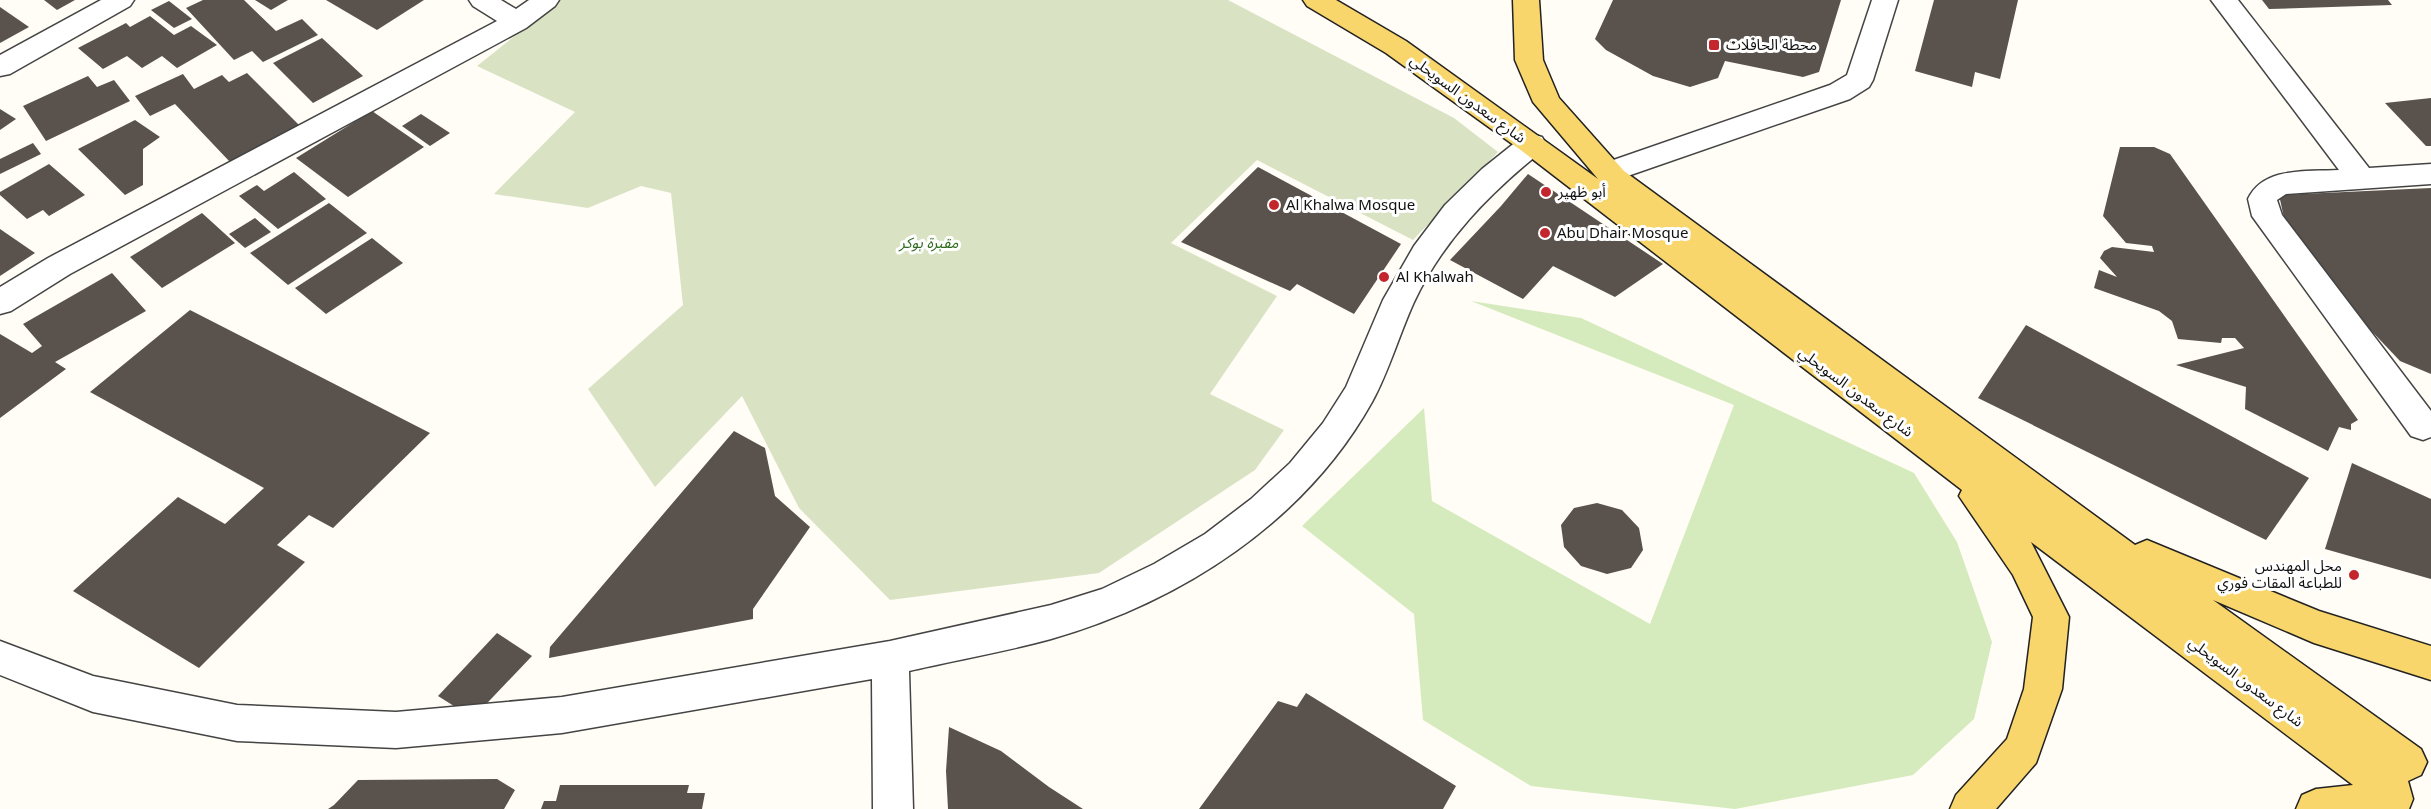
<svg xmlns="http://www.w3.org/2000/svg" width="2431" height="809" viewBox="0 0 2431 809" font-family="Georgia,'Noto Sans Arabic',serif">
<rect width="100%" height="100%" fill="#fffdf5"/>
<polygon fill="#d5ebbd" points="1471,301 1581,318 1914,473 1957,542 1992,642 1974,719 1913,775 1735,809 1531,786 1423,720 1414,614 1302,526 1424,408 1432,501 1650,624 1734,405"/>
<polygon fill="#d9e3c4" points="560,0 1228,0 1454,118 1498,152 1413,240 1257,160 1171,243 1277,296 1210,394 1284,430 1255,470 1099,573 890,600 799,508 742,396 655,487 588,389 683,305 671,193 641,186 588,208 494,194 575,112 477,66"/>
<g fill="#5a524d">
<polygon points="44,0 75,0 57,10"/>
<polygon points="203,0 244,0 276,31 302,19 318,35 263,62 252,51 234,60 186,8"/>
<polygon points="255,0 288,0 271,10"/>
<polygon points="326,0 424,0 377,30"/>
<polygon points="1613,0 1841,0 1819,72 1803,77 1725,61 1718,78 1690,87 1653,76 1606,50 1595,39"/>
<polygon points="1934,0 2018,0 2000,79 1975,72 1972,87 1915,71"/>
<polygon points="2262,0 2388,0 2392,5 2269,9"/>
<polygon points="169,1 192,19 174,28 151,10"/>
<polygon points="0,7 29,27 0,43"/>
<polygon points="150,16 174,35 191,26 217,45 177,68 162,56 142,68 127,56 103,69 78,48 126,23 130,27"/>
<polygon points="322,38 363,76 313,103 273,63"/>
<polygon points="247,73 299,125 230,162 175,104 150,116 135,96 183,74 194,89 222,75 229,82"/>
<polygon points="88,76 97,87 114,80 130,101 46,141 23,106"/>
<polygon points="2431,98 2431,146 2426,146 2385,103"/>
<polygon points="0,109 16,119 0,130"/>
<polygon points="372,111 424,147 348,197 296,158"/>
<polygon points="421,114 450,133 430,146 402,126"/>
<polygon points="135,120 160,137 143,149 143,185 125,195 78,149"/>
<polygon points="33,143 41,154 0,174 0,159"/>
<polygon points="2120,147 2154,147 2170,154 2358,420 2351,424 2351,430 2339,427 2328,451 2245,409 2246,387 2176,365 2244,348 2235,338 2222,338 2221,343 2178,339 2172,321 2159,311 2094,288 2099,270 2117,277 2100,258 2104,251 2112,247 2154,252 2152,246 2126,243 2103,216"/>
<polygon points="49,164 85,195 49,216 43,210 27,219 0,195 0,192"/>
<polygon points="1258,167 1401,244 1354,314 1297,284 1290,291 1181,242"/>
<polygon points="294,172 326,199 278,229 239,196 257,185 264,191"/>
<polygon points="1528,174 1663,264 1615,297 1553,266 1523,299 1450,260 1501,206"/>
<polygon points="2431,188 2431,374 2400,361 2290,245 2279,195"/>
<polygon points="329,203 367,233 288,285 250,253"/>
<polygon points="202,213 235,243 162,288 130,257"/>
<polygon points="255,218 271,232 245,248 229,234"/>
<polygon points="0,229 35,253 0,276"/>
<polygon points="372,238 403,263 326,314 295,288"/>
<polygon points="112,273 146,311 55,362 66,369 0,418 0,334 32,353 42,346 23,324"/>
<polygon points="190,310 430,433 333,528 309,515 277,545 305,562 199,668 73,591 178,497 225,524 264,488 90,392"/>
<polygon points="2026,325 2309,478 2266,540 1978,398"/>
<polygon points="734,431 765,448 775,496 810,527 753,609 753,619 549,658 550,647"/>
<polygon points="2352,463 2431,499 2431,579 2325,549"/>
<polygon points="1597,503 1622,510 1639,528 1643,550 1631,568 1607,574 1581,566 1564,547 1561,525 1574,508"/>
<polygon points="497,633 532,656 473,718 438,696"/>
<polygon points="1306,693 1456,786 1443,809 1199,809 1278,701 1297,707"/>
<polygon points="949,727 1001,751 1049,787 1083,809 948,809 946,771"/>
<polygon points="497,779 515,790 504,809 328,809 334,805 358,780"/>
<polygon points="560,785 689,785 687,793 705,793 702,809 541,809 544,801 556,801"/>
</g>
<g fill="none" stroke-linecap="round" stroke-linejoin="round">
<g stroke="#444" stroke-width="3">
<g id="minor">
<polygon points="101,0 134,0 130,6 10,74 0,76 0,55"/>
<polygon points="469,0 501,0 516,9 529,0 559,0 555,6 526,28 70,274 11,311 0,314 0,287 48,258 497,21 473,6"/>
<polygon points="1872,0 1898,0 1873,80 1869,87 1850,99 1619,179 1609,182 1599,179 1594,172 1599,165 1830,85 1847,75"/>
<path d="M2211,0H2238L2369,168L2431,164V184L2286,194L2277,200L2282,215L2431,411V437L2423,440L2411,436L2252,216L2248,199C2264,166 2307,172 2339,170Z"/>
<path d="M1532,134L1542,137L1546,144L1542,151C1490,193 1443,240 1414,302C1399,335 1389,371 1372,402C1305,522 1181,602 1051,639C1004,652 956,660 909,671L913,809H873L872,679L562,733L396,748L237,741L93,712L0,675V641L93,676L237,705L396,712L562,697L890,641L1051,605L1102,589L1154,564L1205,534L1251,499L1290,463L1323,423L1346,387L1383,300L1414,246L1445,205L1482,169L1522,137Z"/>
</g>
</g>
<g stroke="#222" stroke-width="3">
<polygon id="major" points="1303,0 1336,0 1406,41 1598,179 1533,102 1515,60 1513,0 1539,0 1543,60 1559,98 1624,171 2135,545 2147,540 2319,611 2431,646 2431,680 2314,643 2213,600 2421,749 2427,762 2421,775 2408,781 2413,799 2409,809 2296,809 2302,795 2316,789 2353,785 2031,542 2069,617 2062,689 2036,763 1996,809 1950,809 1956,795 2007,739 2024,689 2033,617 2013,575 1959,496 1962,490 1522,151 1386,53 1307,6"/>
</g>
<use href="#minor" fill="#fff" fill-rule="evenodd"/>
<use href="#major" fill="#f9d66b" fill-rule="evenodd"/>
</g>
<g fill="#c4262e" stroke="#fff" stroke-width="2">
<rect x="1708" y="39" width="12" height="12" rx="3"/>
<circle cx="1546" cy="192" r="6"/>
<circle cx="1274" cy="205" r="6"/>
<circle cx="1545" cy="233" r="6"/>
<circle cx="1384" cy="277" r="6"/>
<circle cx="2354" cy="575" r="6"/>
</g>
<g text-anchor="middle" stroke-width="6" stroke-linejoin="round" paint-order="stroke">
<g font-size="15" fill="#111" stroke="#fff" text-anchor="start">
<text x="1726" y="50">محطة الحافلات</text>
<text x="1558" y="197">أبو ظهير</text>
<text x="1286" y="210">Al Khalwa Mosque</text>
<text x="1557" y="238">Abu Dhair Mosque</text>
<text x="1396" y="282">Al Khalwah</text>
<text x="2342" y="571" text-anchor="end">محل المهندس<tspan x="2342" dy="17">للطباعة المقات فوري</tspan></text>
</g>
<g font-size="15" fill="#111" stroke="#fff">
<text transform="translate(1468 99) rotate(36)" y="5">شارع سعدون السويحلي</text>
<text transform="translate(1856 392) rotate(37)" y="5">شارع سعدون السويحلي</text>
<text transform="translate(2246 682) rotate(37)" y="5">شارع سعدون السويحلي</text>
</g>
<g font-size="15" font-style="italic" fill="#2f6b1f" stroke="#fff">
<text x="929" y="248">مقبرة بوكر</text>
</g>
</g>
</svg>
